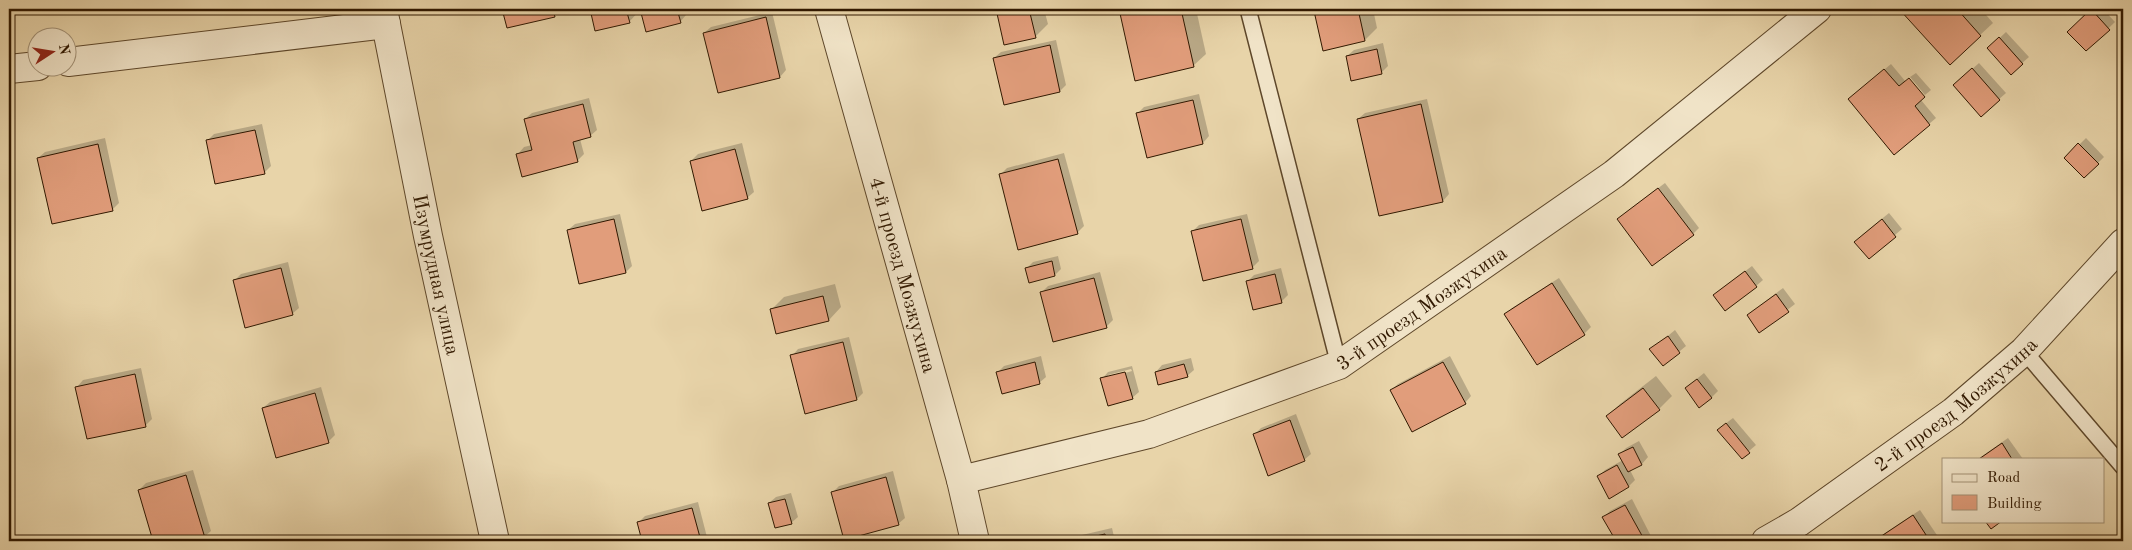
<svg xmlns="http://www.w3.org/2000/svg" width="2132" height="550" viewBox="0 0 2132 550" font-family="'Old Standard TT',serif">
<rect width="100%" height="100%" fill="#e8d4a9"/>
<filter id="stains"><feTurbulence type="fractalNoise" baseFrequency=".004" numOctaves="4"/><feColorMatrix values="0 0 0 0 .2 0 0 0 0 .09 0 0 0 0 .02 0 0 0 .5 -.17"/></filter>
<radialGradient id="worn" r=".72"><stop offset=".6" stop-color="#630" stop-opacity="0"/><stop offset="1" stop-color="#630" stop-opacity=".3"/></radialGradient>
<g fill="#0003" fill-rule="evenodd">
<polygon points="503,9 560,9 561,10 554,16 508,27"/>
<polygon points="591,9 685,9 686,15 680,22 641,9 629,22 596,29"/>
<polygon points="997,9 1044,9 1048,24 1035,37 1005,44"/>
<polygon points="1120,9 1196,9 1206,54 1193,66 1136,79"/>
<polygon points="1317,9 1373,9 1377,28 1365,40 1315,11"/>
<polygon points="1901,9 1981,9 1993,23 1950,63"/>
<polygon points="2093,9 2103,9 2115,22 2086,50 2069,32"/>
<polygon points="772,12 786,70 780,77 719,92 704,33 711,27"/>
<polygon points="2006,32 2029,57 2011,73 1989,48"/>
<polygon points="1056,40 1066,85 1060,91 994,58 1001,52"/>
<polygon points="1383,43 1388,66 1381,73 1347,56 1354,50"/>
<polygon points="1979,63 2006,93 1981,115 1961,79"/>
<polygon points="1891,64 1936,118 1895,153 1856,93"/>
<polygon points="1916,73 1931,90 1925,95 1910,77"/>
<polygon points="1199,94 1209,136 1203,143 1148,156 1137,114 1144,107"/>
<polygon points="589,98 597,130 590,136 580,139 584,154 577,161 518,154 524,147 532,145 525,119 532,113"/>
<polygon points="1427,99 1449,194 1443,201 1380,215 1358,119 1365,113"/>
<polygon points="262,124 271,166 264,173 207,141 214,134"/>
<polygon points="105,138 119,203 112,210 38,158 45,152"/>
<polygon points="2086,138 2104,157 2084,177 2066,158"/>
<polygon points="742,143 754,192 747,198 691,161 698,154"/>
<polygon points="1064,153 1084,226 1077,233 1000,175 1007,168"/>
<polygon points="1665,183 1699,228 1693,234 1625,213"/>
<polygon points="1889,213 1902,229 1869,257 1862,235"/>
<polygon points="620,214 632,266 626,272 568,230 575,224"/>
<polygon points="1247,214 1259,261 1252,268 1192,232 1199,225"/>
<polygon points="1058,256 1061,269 1055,275 1026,269 1033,262"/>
<polygon points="288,262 299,308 292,314 234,281 241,274"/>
<polygon points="1752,266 1763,280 1756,286 1714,295"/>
<polygon points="1281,268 1288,295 1281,302 1248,281 1254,275"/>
<polygon points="1100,272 1113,320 1106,327 1042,292 1048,286"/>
<polygon points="1559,278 1591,327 1584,334 1506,315 1512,308"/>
<polygon points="835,284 841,307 829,320 771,310 784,297"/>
<polygon points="1783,288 1795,304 1759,332 1748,315"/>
<polygon points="1675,330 1686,346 1663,365 1651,350"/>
<polygon points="849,337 863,393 857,399 806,412 792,356 798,349"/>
<polygon points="1041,356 1046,377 1039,383 997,373 1004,366"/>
<polygon points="1450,356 1471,396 1465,403 1391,390 1398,384"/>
<polygon points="1191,358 1194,370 1187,376 1156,372 1162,365"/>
<path d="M1132,366L1139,392L1132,398L1102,379L1108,372ZM1131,369L1132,371L1108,378V375Z"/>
<polygon points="141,368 152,419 145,426 77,387 83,380"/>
<polygon points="1704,373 1718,391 1711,398 1693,382"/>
<polygon points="1656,376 1672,396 1659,409 1607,416 1620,404"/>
<polygon points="321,387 335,435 328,442 263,408 270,402"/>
<polygon points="1296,414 1311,454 1304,460 1254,435 1261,428"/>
<polygon points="1733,418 1756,445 1742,457 1725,424"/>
<polygon points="2008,438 2023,459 1978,459"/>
<polygon points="1639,441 1648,457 1642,464 1630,470 1635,480 1629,486 1599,476 1605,470 1623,460 1620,454 1626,448"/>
<polygon points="193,470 211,531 204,537 191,541 154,541 139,490 146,483"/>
<polygon points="893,471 905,518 898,524 833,492 839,486"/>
<polygon points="791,493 798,517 791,523 769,503 776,497"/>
<polygon points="1632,499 1653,540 1652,541 1617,541 1604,517 1610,511"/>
<polygon points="698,502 708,541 644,541 639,522 645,516"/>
<polygon points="1920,510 1941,541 1873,541"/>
<polygon points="1112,528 1115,541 1066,541 1069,538"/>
</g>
<g fill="#e19d7b" stroke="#301800">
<polygon points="502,9 553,9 555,17 507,28"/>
<polygon points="590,9 626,9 630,23 595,31"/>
<polygon points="640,9 677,9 681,23 646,32"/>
<polygon points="996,9 1029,9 1036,38 1004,45"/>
<polygon points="1119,9 1181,9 1194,67 1135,81"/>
<polygon points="1323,9 1358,9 1365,41 1323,51 1314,11"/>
<polygon points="1899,9 1957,9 1981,36 1950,65"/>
<polygon points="2091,9 2110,30 2086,51 2067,32"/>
<polygon points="766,17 780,78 718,93 703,33"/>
<polygon points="1999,37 2023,64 2011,75 1987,48"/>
<polygon points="1050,45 1060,92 1004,105 993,58"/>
<polygon points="1377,49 1382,74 1351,81 1346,56"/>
<polygon points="1972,68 2000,100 1981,117 1953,85"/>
<polygon points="1884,69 1899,86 1909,78 1925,97 1915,106 1930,125 1894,155 1848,99"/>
<polygon points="1193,100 1203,144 1147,158 1136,113"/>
<polygon points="583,104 591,137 573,142 578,162 522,177 516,154 532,150 524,119"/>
<polygon points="1421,104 1443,202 1379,216 1357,119"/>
<polygon points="255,130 265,174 215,184 206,140"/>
<polygon points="2078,143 2099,164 2084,178 2064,158"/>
<polygon points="98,144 113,211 52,224 37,158"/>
<polygon points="735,149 748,199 702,211 690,161"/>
<polygon points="1058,159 1078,234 1018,250 999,174"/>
<polygon points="1658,188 1694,235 1652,266 1617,219"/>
<polygon points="614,219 626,273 579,284 567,230"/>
<polygon points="1241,219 1253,269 1203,281 1191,231"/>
<polygon points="1882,219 1896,237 1869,259 1854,242"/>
<polygon points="1052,261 1055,276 1029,283 1025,268"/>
<polygon points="281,268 293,315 245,328 233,280"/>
<polygon points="1745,271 1757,287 1725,311 1713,295"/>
<polygon points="1275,274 1282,303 1253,310 1246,281"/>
<polygon points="1094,278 1107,328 1053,342 1040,292"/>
<polygon points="1552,283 1585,335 1537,365 1504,314"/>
<polygon points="1776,294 1789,312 1759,333 1747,315"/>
<polygon points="823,296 829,321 776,334 770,309"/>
<polygon points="1668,336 1680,353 1663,366 1649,349"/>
<polygon points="843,342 857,400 805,414 790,355"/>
<polygon points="1035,362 1040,384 1002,394 996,372"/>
<polygon points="1443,362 1466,404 1412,432 1390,390"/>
<polygon points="1184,364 1188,377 1158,385 1155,372"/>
<polygon points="1125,372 1133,399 1108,406 1100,378"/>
<polygon points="135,374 146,427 87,439 75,387"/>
<polygon points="1697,379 1712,398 1699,408 1685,388"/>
<polygon points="1643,388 1660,410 1622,438 1606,416"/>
<polygon points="315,393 329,443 276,458 262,408"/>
<polygon points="1290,420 1305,461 1268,476 1253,434"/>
<polygon points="1726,423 1750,453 1742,459 1717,430"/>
<polygon points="2002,443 2012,459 1979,459"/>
<polygon points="1633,447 1642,465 1628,472 1618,454"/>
<polygon points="1617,465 1629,487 1609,499 1597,476"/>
<polygon points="186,475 205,538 195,541 153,541 138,490"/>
<polygon points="886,477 899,525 844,540 831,492"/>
<polygon points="785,499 792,524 775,528 768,503"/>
<polygon points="1625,505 1645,541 1616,541 1602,517"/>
<polygon points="692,508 701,541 642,541 637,522"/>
<polygon points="1913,515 1930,541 1874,541"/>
<polygon points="1985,521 2002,521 1991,529"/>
<polygon points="1105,534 1107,541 1074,541"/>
</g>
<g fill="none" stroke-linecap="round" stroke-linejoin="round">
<g stroke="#5e472a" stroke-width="18">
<g id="service">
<polyline points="1248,9 1339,365"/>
<polyline points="2024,351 2123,467"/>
</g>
</g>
<g stroke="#5e472a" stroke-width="30">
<g id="minor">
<path id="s1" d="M383,9L428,236L495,541"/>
<path id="s2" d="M829,9L961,480L975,541"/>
<polyline points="68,62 386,24"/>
<polyline points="9,69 38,66"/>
<path id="s3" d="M961,480L1149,434L1339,365L1614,174L1817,9"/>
<path id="s4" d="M1766,541L1799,522L1953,412L2024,351L2123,243"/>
</g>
</g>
<use href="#service" stroke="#f0e3c7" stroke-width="15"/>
<use href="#minor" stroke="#f0e3c7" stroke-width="28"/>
</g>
<g text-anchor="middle" stroke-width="4" stroke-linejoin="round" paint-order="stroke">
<g font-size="20" fill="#301800" stroke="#f0e3c7">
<text dy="7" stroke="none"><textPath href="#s1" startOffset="271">Изумрудная улица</textPath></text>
<text dy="7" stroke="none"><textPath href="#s2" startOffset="276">4-й проезд Мозжухина</textPath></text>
<text dy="7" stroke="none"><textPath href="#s3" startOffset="496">3-й проезд Мозжухина</textPath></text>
<text dy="7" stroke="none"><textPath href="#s4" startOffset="234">2-й проезд Мозжухина</textPath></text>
</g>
</g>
<rect width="2132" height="550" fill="none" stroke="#e8d4a9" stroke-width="30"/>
<rect x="10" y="10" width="2112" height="530" fill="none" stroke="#301800" stroke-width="2.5"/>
<rect x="15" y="15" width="2102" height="520" fill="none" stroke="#301800"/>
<rect x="1942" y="458" width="162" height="65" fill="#f0e3c7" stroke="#a39277"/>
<rect x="1952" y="474" width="25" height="8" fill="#f0e3c7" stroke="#a39277"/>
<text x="1987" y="482" font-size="15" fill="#301800">Road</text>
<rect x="1952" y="495" width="25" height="15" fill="#e19d7b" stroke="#a39277"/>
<text x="1987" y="508" font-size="15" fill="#301800">Building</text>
<g transform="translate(52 52) rotate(78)"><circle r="24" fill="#f0e3c7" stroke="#a39277"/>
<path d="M0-4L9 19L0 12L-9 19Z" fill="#8f2418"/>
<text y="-8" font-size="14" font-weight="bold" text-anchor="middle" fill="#301800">N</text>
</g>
<rect width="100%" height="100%" filter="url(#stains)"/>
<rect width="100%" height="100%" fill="url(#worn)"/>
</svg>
